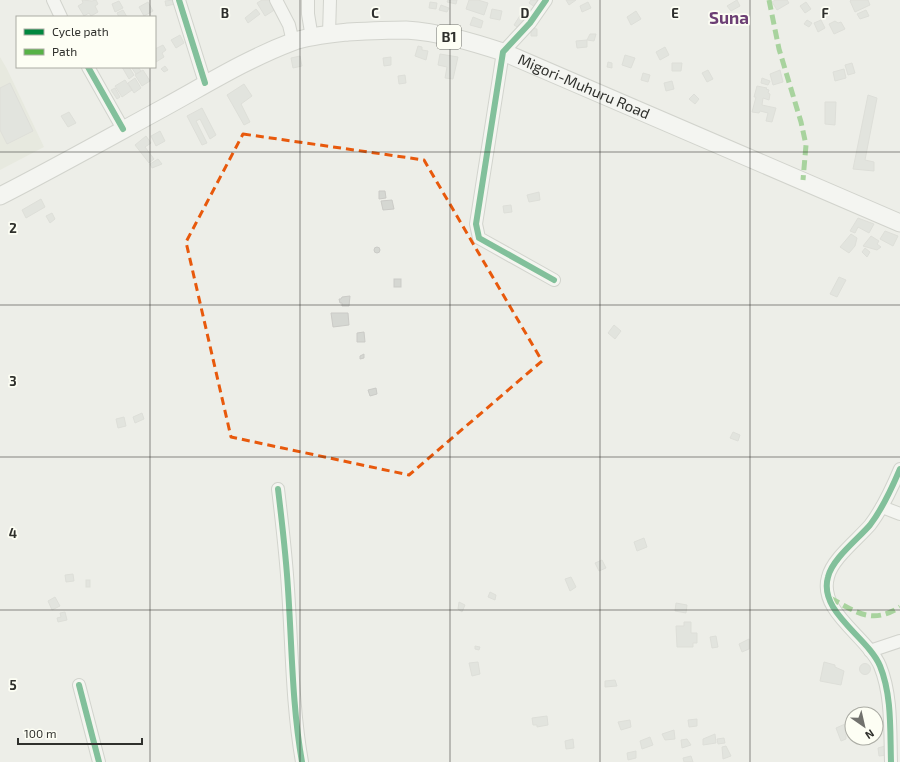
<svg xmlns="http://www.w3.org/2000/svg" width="900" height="762" viewBox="0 0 900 762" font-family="'Exo 2',sans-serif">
<rect width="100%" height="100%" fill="#edeee8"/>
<polygon fill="#e1e2d5" points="0,57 7,69 44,147 0,170"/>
<g fill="#d5d7d2" stroke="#cbcbc7">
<polygon points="82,0 92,1 96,0 98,4 95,6 98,12 91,16 89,13 84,16 78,6 83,3"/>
<polygon points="174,0 175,4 166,6 165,1"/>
<polygon points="262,0 270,0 276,9 265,16 257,3"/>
<polygon points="448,0 457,0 456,4 447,2"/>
<polygon points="469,0 478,0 488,3 484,15 466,9"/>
<polygon points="531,0 540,0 535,7 529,3"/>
<polygon points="566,0 576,0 569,5"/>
<polygon points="737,0 740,6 731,11 727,6"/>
<polygon points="775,0 787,0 789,3 777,10 772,2"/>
<polygon points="851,0 868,0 870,5 855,12 850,1"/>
<polygon points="119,1 123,8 115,12 112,4"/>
<polygon points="148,2 153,11 144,16 139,7"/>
<polygon points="430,2 437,3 436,9 429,8"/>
<polygon points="588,2 591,8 582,12 580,6"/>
<polygon points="806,2 811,9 805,13 800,6"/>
<polygon points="441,5 449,8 447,12 439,10"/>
<polygon points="256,9 260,14 248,23 245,18"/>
<polygon points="492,9 502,11 500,20 490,18"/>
<polygon points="123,10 127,17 119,17 117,13"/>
<polygon points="866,10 869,16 860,19 857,14"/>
<polygon points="636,11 641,19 631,25 627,17"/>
<polygon points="521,14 529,19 522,30 514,25"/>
<polygon points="473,17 483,21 481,28 470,25"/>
<polygon points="807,20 812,23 809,27 804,24"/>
<polygon points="821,20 825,28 818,32 814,23"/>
<polygon points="835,21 838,23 841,22 845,29 834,34 829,24"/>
<polygon points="531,28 537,29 537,36 531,36"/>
<polygon points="590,34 596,34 594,41 587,40"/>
<polygon points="180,35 184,43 176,48 171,40"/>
<polygon points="587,40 587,47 577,48 576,41"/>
<polygon points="163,45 166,50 162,53 164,57 156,62 155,49"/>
<polygon points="418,46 422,47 422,50 428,51 426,60 415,56"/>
<polygon points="665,47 669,55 660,60 656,52"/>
<polygon points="440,54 458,57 453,79 445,78 447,67 438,65"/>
<polygon points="625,55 635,58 631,68 622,65"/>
<polygon points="300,56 302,66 293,68 291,58"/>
<polygon points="391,57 391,65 384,66 383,58"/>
<polygon points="608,62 612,63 612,68 607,67"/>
<polygon points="672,63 682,63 681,71 672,71"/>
<polygon points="852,63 855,73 848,75 845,65"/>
<polygon points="165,66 168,70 164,72 161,69"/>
<polygon points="122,67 129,67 134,75 129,79"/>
<polygon points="131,67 138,67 141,71 136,74"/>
<polygon points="844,69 846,78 835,81 833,72"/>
<polygon points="143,70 150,81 142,86 135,75"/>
<polygon points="708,70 713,79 707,82 702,73"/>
<polygon points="780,70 783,82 773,85 770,74"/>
<polygon points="643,73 650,75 648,82 641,80"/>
<polygon points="405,75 406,83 399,84 398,76"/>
<polygon points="135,78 141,88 134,93 128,83"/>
<polygon points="762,78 770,81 768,85 761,83"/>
<polygon points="125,80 132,90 122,97 115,86"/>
<polygon points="672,81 674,89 666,91 664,83"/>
<polygon points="10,83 33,131 7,144 0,130 0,88"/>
<polygon points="244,84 252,96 241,104 250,122 244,125 227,95"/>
<polygon points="757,86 767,88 766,89 769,90 768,93 770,94 769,100 763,98 762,105 776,108 772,122 766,121 768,113 760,111 759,113 752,112 756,97 754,97"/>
<polygon points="115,88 120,97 117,99 111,90"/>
<polygon points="694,94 699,99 695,104 689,99"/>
<polygon points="868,95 877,98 865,160 874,162 874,171 853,169"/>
<polygon points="825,102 836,102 835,125 825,124"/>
<polygon points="202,108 216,135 210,139 200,119 196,121 207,143 202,145 187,116"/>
<polygon points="69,112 76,123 68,127 61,116"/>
<polygon points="160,131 165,141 156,146 151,136"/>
<polygon points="146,136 151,143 145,147 154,159 149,163 135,145"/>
<polygon points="158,159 162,164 152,168 150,164"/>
<polygon points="379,191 385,191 386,198 379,199"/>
<polygon points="539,192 540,200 529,202 527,195"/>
<polygon points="41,199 45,207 26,218 22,210"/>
<polygon points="392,200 394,209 383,210 381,201"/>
<polygon points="511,205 512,212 504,213 503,206"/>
<polygon points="52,213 55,219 50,223 46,216"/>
<polygon points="858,218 874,224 869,233 858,227 855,233 850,231"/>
<polygon points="885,231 898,236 893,246 880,239"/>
<polygon points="851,234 857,238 855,246 849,253 840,247"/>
<polygon points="871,236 879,241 877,244 881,247 877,250 863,246"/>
<circle cx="377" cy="250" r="3"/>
<polygon points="865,248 870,252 867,257 862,252"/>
<polygon points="839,277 846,280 837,297 830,294"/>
<rect x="394" y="279" width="7" height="8"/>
<polygon points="350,296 349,306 342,306 342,303 340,303 339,299 341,299 342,297"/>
<polygon points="331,313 348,313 349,325 333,327"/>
<polygon points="614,325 621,331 615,339 608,333"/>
<polygon points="364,332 365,342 357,342 357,333"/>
<polygon points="364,354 364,358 360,359 360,356"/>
<polygon points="376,388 377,394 370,396 368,390"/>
<polygon points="142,413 144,419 135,423 133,417"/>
<polygon points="124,417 126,426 118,428 116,419"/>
<polygon points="733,432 740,435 738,441 730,438"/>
<polygon points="644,538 647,547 637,551 634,542"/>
<polygon points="602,560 606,568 599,571 595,563"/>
<polygon points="73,574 74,581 66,582 65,575"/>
<polygon points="571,577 576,587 570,591 565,579"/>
<rect x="86" y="580" width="4" height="7"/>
<polygon points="490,592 496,595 495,600 488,597"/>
<polygon points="55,597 60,606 52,610 48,601"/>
<polygon points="459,602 465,605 462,612 458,609"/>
<polygon points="676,603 687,605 686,613 675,611"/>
<polygon points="65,612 67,620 58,622 57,618 61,617 60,613"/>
<polygon points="684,622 691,622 691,633 697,633 697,643 693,643 693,647 677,647 676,626 684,626"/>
<polygon points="716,636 718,647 712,648 710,637"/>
<polygon points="749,639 749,649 742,652 739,644"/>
<polygon points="475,646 480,647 479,650 475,649"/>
<polygon points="478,662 480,674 472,676 469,663"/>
<polygon points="824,662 835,665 835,667 844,671 841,685 820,681"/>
<circle cx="865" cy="669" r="5.5"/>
<polygon points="615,680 617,686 605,687 605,681"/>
<polygon points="547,716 548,725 537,727 537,725 533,725 532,718"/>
<polygon points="697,719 697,726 689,727 688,720"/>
<polygon points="630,720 631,727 621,730 618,722"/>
<polygon points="852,721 852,732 846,734 846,739 841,741 836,728"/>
<polygon points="674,730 675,739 665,740 662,734"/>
<polygon points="715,734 716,743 703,745 703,739"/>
<polygon points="650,737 653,745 642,749 640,741"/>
<polygon points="724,738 725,743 718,744 717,739"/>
<polygon points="573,739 574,748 566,749 565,741"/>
<polygon points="687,739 691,745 682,748 681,740"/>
<polygon points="726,746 731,756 723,759 722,747"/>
<polygon points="885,746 887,755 879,756 878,748"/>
<polygon points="636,751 636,758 628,760 627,753"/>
<polygon points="691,756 693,762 684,762 683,758"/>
</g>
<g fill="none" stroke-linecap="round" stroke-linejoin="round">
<g stroke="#b1b2ad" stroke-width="14">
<g id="minor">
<polyline points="53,0 61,17"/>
<polyline points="179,0 205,83"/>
<polyline points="276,0 289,25 293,42"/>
<polyline points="308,0 308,14 312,38"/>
<polyline points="546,0 530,23 503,52 476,224 479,238 554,280"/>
<polyline points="329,34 330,0"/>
<polyline points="88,67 123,129"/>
<path d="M278,489C282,522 286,556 288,589C292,647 292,705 302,762"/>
<polyline points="882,507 900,514"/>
<polyline points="870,651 900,641"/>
<polyline points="79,685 99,762"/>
<path d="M891,762C890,731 892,695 880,666C868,637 818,612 828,577C832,559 858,539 870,525C883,508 892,488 900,469"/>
</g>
</g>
<g stroke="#b1b2ad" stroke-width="19">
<g id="highway">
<path id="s1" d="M0,196C55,168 110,137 165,107C207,84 247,59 292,42C309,36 330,34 348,32C367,31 387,30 406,30C439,32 472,42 503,52L900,223"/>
</g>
</g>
<use href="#minor" stroke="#fcfcfc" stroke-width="12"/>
<use href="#highway" stroke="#fcfcfc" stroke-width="17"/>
<g stroke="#56b246" stroke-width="5" stroke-dasharray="10 5" stroke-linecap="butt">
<polyline points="769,0 779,49 801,122 806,145 803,180"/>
<path d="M830,598C857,612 871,625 900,607"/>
</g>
<g stroke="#fdfef4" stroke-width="8">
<g id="cycleway">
<polyline points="179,0 205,83"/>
<polyline points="546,0 530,23 503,52 476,224 479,238 554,280"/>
<polyline points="88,67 123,129"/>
<path d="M278,489C282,522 286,556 288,589C292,647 292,705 302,762"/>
<polyline points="79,685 99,762"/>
<path d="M891,762C890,731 892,695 880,666C868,637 818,612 828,577C832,559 858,539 870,525C883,508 892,488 900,469"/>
</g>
</g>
<use href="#cycleway" stroke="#00873e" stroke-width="6"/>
</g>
<path d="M0 0H900V762H0ZM243,134L424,160L542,361L409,475L231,437L186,242Z" fill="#edeee8" fill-opacity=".55" fill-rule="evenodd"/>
<path fill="none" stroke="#e8590c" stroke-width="3" stroke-dasharray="8 5" stroke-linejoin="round" d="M243,134L424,160L542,361L409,475L231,437L186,242Z"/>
<path fill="none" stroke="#2f302c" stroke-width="1" stroke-opacity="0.55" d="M150,0V17M300,0V762M450,0V762M600,0V762M750,0V762M150,67V762M0,152H900M0,305H900M0,457H900M0,610H900"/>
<g text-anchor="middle" stroke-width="3.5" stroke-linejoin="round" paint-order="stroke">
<rect fill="#fdfef4" stroke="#6d6e68" stroke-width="1" x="437" y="25" width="24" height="24" rx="3"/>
<g font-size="14" font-weight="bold" fill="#2f302c">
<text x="449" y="42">B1</text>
</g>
<g font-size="15" fill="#2f302c" stroke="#fdfef4">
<text dy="5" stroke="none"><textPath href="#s1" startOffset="633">Migori-Muhuru Road</textPath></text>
</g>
<g font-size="17" font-weight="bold" fill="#6c3f74" stroke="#fdfef4">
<text x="729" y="24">Suna</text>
</g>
</g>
<g font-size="13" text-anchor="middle" font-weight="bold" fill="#2f302c" stroke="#fdfef4" stroke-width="3.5" stroke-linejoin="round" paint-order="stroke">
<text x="225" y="18">B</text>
<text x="375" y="18">C</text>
<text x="525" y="18">D</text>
<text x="675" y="18">E</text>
<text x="825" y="18">F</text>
<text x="13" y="233">2</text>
<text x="13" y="386">3</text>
<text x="13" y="538">4</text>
<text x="13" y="690">5</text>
</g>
<rect x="16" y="16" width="140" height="52" fill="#fdfef4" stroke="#abaca4"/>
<rect x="24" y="29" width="20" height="6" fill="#00873e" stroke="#abaca4"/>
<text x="52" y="36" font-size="12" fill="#2f302c">Cycle path</text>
<rect x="24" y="49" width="20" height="6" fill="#56b246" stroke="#abaca4"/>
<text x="52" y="56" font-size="12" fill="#2f302c">Path</text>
<g transform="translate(864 726) rotate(146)"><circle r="19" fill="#fdfef4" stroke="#abaca4"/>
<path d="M0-3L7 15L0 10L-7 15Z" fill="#72726e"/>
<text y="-6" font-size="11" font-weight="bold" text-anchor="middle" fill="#2f302c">N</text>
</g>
<path d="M18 738v6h124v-6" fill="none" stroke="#2f302c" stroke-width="2"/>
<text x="24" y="738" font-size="12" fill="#2f302c" stroke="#fdfef4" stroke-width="3" paint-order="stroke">100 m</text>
</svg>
